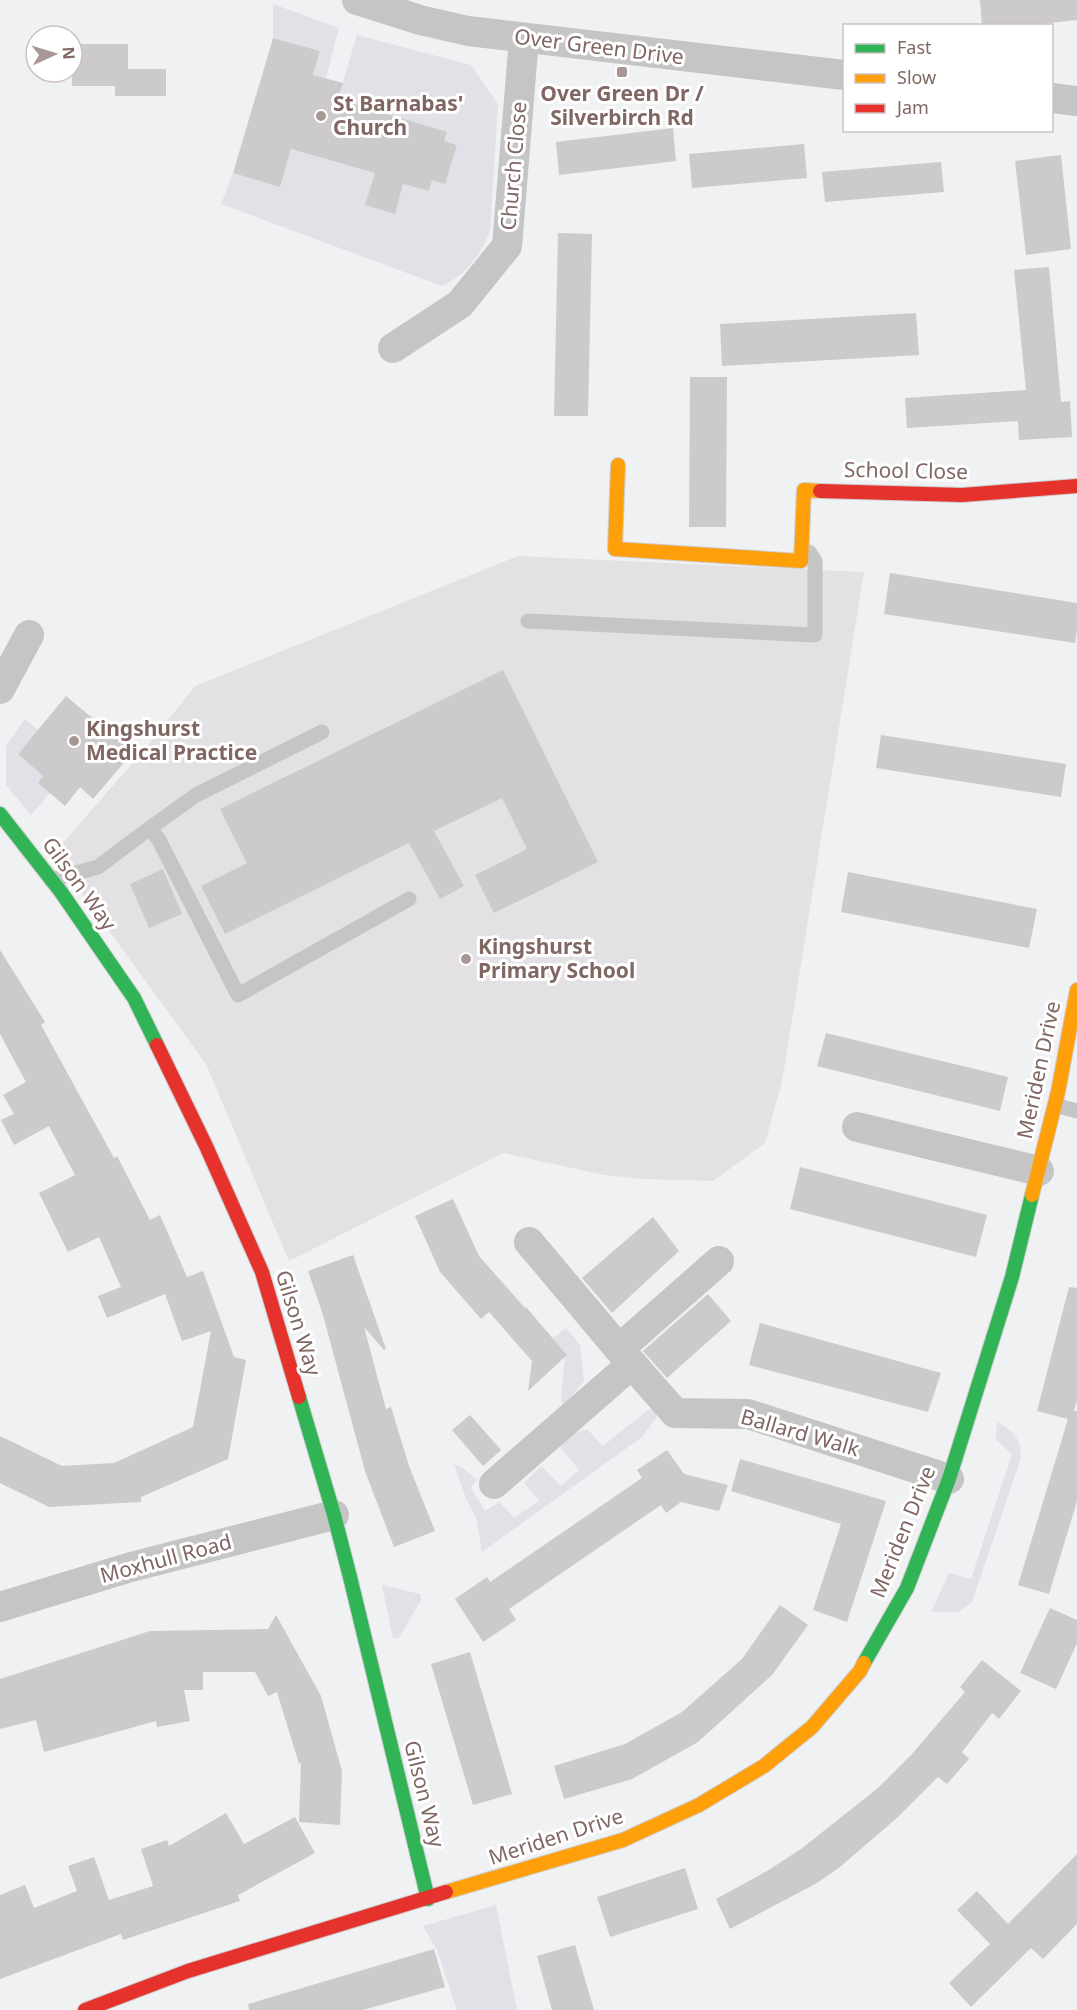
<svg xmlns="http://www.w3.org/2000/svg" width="1077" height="2010" viewBox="0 0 1077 2010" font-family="'Noto Sans',sans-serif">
<rect width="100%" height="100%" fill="#f0f1f3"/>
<polygon fill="#e3e1e3" points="518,556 864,572 782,1082 765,1143 713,1181 643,1179 604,1175 503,1153 289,1261 206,1064 53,854 144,750 195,686"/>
<g fill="#e2e1e7">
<polygon points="273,4 339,28 326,78 313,75 320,51 273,38"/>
<path d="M357,35L471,65L498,104L490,232C480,255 465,276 442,286L221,204L233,173L280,187L291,149L375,173L395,213L403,184L429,191L432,180L445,183L457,145L444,141L447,132L338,99Z"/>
<polygon points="25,719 38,730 18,754 43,776 38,783 50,793 31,815 6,785 6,746"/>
<polygon points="566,1328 580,1345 584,1381 564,1405 561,1401 565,1353 553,1338"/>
<path d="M657,1409L656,1418L642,1437L482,1552L476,1517L466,1499L454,1464L464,1469L477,1480L471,1488L485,1511L499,1502L514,1518L539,1501L524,1483L541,1466L561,1486L579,1470L560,1447C569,1437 573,1431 588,1430L603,1446L648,1410Z"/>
<path d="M997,1422C1015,1432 1020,1437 1021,1458L972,1602L959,1612H931L949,1573L971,1579L1012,1454L996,1440Z"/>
<polygon points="382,1585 420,1594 421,1600 399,1638 393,1638"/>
<polygon points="496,1905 517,2010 457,2010 437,1950 423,1926"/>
</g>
<g fill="#cccacb">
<polygon points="980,0 1077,0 1077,20 1022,26 982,26"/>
<polygon points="273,38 320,51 313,75 343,83 338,99 447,132 444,141 457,145 445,184 432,180 429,191 403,184 395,214 365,205 375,173 291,149 280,187 233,173"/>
<polygon points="72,44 128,44 128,69 166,69 166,96 115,96 115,86 72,86"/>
<polygon points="673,128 676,161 559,175 556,142"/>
<polygon points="804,144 807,178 692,188 689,154"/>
<polygon points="1061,155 1071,249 1026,255 1015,161"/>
<polygon points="941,162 944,192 825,202 822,172"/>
<polygon points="558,233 592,234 588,416 554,416"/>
<polygon points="1049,267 1061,402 1070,401 1072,437 1019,440 1018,421 907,428 905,398 1026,390 1014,270"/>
<polygon points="916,313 919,355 722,366 720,324"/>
<polygon points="690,377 727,377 726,527 689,527"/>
<polygon points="890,573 1077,603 1077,629 1075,643 884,614"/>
<polygon points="503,670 598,862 494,913 475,875 527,849 502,798 434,831 464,886 440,899 409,843 225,934 201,886 247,863 220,809"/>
<polygon points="66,696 133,752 93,799 80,787 65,806 38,783 43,776 18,754"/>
<polygon points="881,735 1066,764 1061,797 876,768"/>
<polygon points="163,869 182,914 149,928 130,884"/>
<polygon points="848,872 1037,909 1029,948 841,912"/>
<polygon points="0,950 45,1022 41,1025 114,1158 117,1156 150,1220 160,1215 187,1277 203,1271 234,1357 246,1360 228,1459 141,1497 141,1502 49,1507 0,1483 0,1436 62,1466 114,1463 193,1427 211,1331 182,1341 165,1294 107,1318 98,1296 121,1287 99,1237 68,1252 39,1193 75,1175 49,1126 14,1145 1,1120 14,1114 3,1095 26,1082 0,1034"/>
<polygon points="826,1033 1008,1077 1000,1111 817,1066"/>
<polygon points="800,1167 987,1215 976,1257 790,1209"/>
<polygon points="453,1199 479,1256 525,1308 526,1307 567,1355 528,1391 532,1361 489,1312 481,1319 440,1272 415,1216"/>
<polygon points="653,1217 679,1251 612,1313 582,1278"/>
<polygon points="353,1255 386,1349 384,1350 364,1327 386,1409 391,1407 409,1466 435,1531 394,1547 365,1471 323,1315 308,1271"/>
<polygon points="1069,1287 1077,1288 1077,1400 1074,1411 1077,1411 1077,1501 1049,1594 1018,1585 1068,1419 1037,1411"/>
<polygon points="708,1294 731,1321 667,1378 643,1351"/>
<polygon points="760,1323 941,1373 928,1412 749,1365"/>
<polygon points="470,1415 501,1450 483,1466 452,1430"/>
<polygon points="667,1450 684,1474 728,1485 719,1511 681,1502 666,1513 661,1505 509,1609 516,1620 483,1642 455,1599 487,1577 490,1582 642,1478 637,1470"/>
<polygon points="740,1459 886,1501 847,1622 813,1610 841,1524 731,1491"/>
<polygon points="780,1605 808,1625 772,1675 698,1742 632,1779 564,1799 554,1766 625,1744 682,1712 742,1659"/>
<polygon points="1050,1608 1077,1620 1077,1643 1056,1689 1020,1673"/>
<polygon points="276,1615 321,1696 342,1771 340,1825 299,1822 301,1763 299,1764 277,1692 268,1696 255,1672 203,1672 203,1690 184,1690 190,1721 157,1727 156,1721 44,1752 36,1720 0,1729 0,1679 150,1631 268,1629"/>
<polygon points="470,1652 512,1794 473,1805 431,1664"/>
<polygon points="982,1660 1021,1691 999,1719 992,1713 962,1752 969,1759 947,1784 938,1777 898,1817 840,1867 817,1883 730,1929 716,1899 767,1871 801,1849 878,1788 912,1754 965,1692 960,1687"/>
<polygon points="226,1813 244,1844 295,1817 315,1853 238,1895 240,1901 123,1940 121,1934 0,1979 0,1895 25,1885 34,1908 77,1891 68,1866 94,1857 109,1900 153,1886 141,1849 167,1840 169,1846"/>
<polygon points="1077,1854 1077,1924 1043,1959 1031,1948 971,2007 949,1983 990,1944 957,1910 977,1891 1008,1924"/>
<polygon points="685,1868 698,1909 610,1937 597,1897"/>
<polygon points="575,1945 594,2010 552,2010 537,1956"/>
<polygon points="434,1949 445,1987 363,2010 249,2010 248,2004"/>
</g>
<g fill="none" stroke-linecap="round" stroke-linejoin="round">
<g stroke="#cecdcd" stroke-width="16">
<g id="fast">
<polyline points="0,814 61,892 134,998 157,1045"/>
<polyline points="299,1397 334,1515 350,1577 428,1899"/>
<polyline points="864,1663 907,1588 949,1479 1012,1277 1032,1195"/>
</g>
</g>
<g stroke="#cecdcd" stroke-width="16">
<g id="slow">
<polyline points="618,465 615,549 801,561 804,490 820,491"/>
<polyline points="1032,1195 1058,1092 1077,990"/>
<polyline points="446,1892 623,1840 699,1805 764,1766 812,1727 860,1671 864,1663"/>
</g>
</g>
<g stroke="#cecdcd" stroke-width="16">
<g id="jam">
<polyline points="820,491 962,495 1077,486"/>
<polyline points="157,1045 206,1146 262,1272 299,1397"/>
<polyline points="85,2010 188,1971 446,1892"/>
</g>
</g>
<g stroke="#c6c5c5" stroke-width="15">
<polyline points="528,621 815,635 815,561 809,552"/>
<polyline points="150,828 196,795 322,732"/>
<polyline points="51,880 98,867 150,828 159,840 238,995 409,899"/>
<polyline points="1055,1105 1077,1111"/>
</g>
<g stroke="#c6c5c5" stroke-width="30">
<polyline points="357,0 420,20 468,31 844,75"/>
<polyline points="1052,98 1077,101"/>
<polyline points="393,348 460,304 507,246 524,38"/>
<polyline points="0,689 29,635"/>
<polyline points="857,1127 1039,1171"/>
<polyline points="529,1242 619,1349"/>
<polyline points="632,1364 619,1349 719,1261"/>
<polyline points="494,1484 632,1364 675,1413 748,1414 949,1479"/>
<polyline points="0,1607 131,1567 334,1515"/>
</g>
<use href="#fast" stroke="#30b455" stroke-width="14"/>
<use href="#slow" stroke="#ff9f0a" stroke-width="14"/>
<use href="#jam" stroke="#e5322d" stroke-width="14"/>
</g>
<g fill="#a79795" stroke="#fff" stroke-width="2">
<rect x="616" y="66" width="12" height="12" rx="3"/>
<circle cx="321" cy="116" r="6"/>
<circle cx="74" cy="741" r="6"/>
<circle cx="466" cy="959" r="6"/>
</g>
<g text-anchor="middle" stroke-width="6" stroke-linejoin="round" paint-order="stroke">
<g font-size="21" fill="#806763" stroke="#fff">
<text transform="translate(599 47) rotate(7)" y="7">Over Green Drive</text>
<text transform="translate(514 166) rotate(-85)" y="7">Church Close</text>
<text transform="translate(906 471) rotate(1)" y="7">School Close</text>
<text transform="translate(79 884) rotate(54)" y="7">Gilson Way</text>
<text transform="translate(1039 1070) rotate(-78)" y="7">Meriden Drive</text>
<text transform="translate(298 1323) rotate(73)" y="7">Gilson Way</text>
<text transform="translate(800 1433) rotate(16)" y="7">Ballard Walk</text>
<text transform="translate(903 1532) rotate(-68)" y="7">Meriden Drive</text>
<text transform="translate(166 1559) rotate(-15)" y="7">Moxhull Road</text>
<text transform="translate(424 1794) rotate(76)" y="7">Gilson Way</text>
<text transform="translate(556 1837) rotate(-18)" y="7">Meriden Drive</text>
</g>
<g font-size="21" font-weight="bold" fill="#806763" stroke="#fff" text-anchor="start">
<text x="622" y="101" text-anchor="middle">Over Green Dr /<tspan x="622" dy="24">Silverbirch Rd</tspan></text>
<text x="333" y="111">St Barnabas'<tspan x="333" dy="24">Church</tspan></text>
<text x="86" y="736">Kingshurst<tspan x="86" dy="24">Medical Practice</tspan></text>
<text x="478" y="954">Kingshurst<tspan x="478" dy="24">Primary School</tspan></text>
</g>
</g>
<rect x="843" y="24" width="210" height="108" fill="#ffffff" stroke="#ccc2c1" stroke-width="1.5"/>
<rect x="855" y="44" width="30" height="9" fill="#30b455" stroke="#ccc2c1" stroke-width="1.5"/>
<text x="897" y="54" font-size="18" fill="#806763">Fast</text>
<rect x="855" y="74" width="30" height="9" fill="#ff9f0a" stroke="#ccc2c1" stroke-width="1.5"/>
<text x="897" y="84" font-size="18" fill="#806763">Slow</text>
<rect x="855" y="104" width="30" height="9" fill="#e5322d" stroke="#ccc2c1" stroke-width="1.5"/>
<text x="897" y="114" font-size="18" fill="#806763">Jam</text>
<g transform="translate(54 54) rotate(86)"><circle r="28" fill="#ffffff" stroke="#ccc2c1" stroke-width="1.5"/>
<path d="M0-4.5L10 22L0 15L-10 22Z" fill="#a79795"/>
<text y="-9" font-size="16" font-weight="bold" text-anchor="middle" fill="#806763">N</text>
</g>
</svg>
